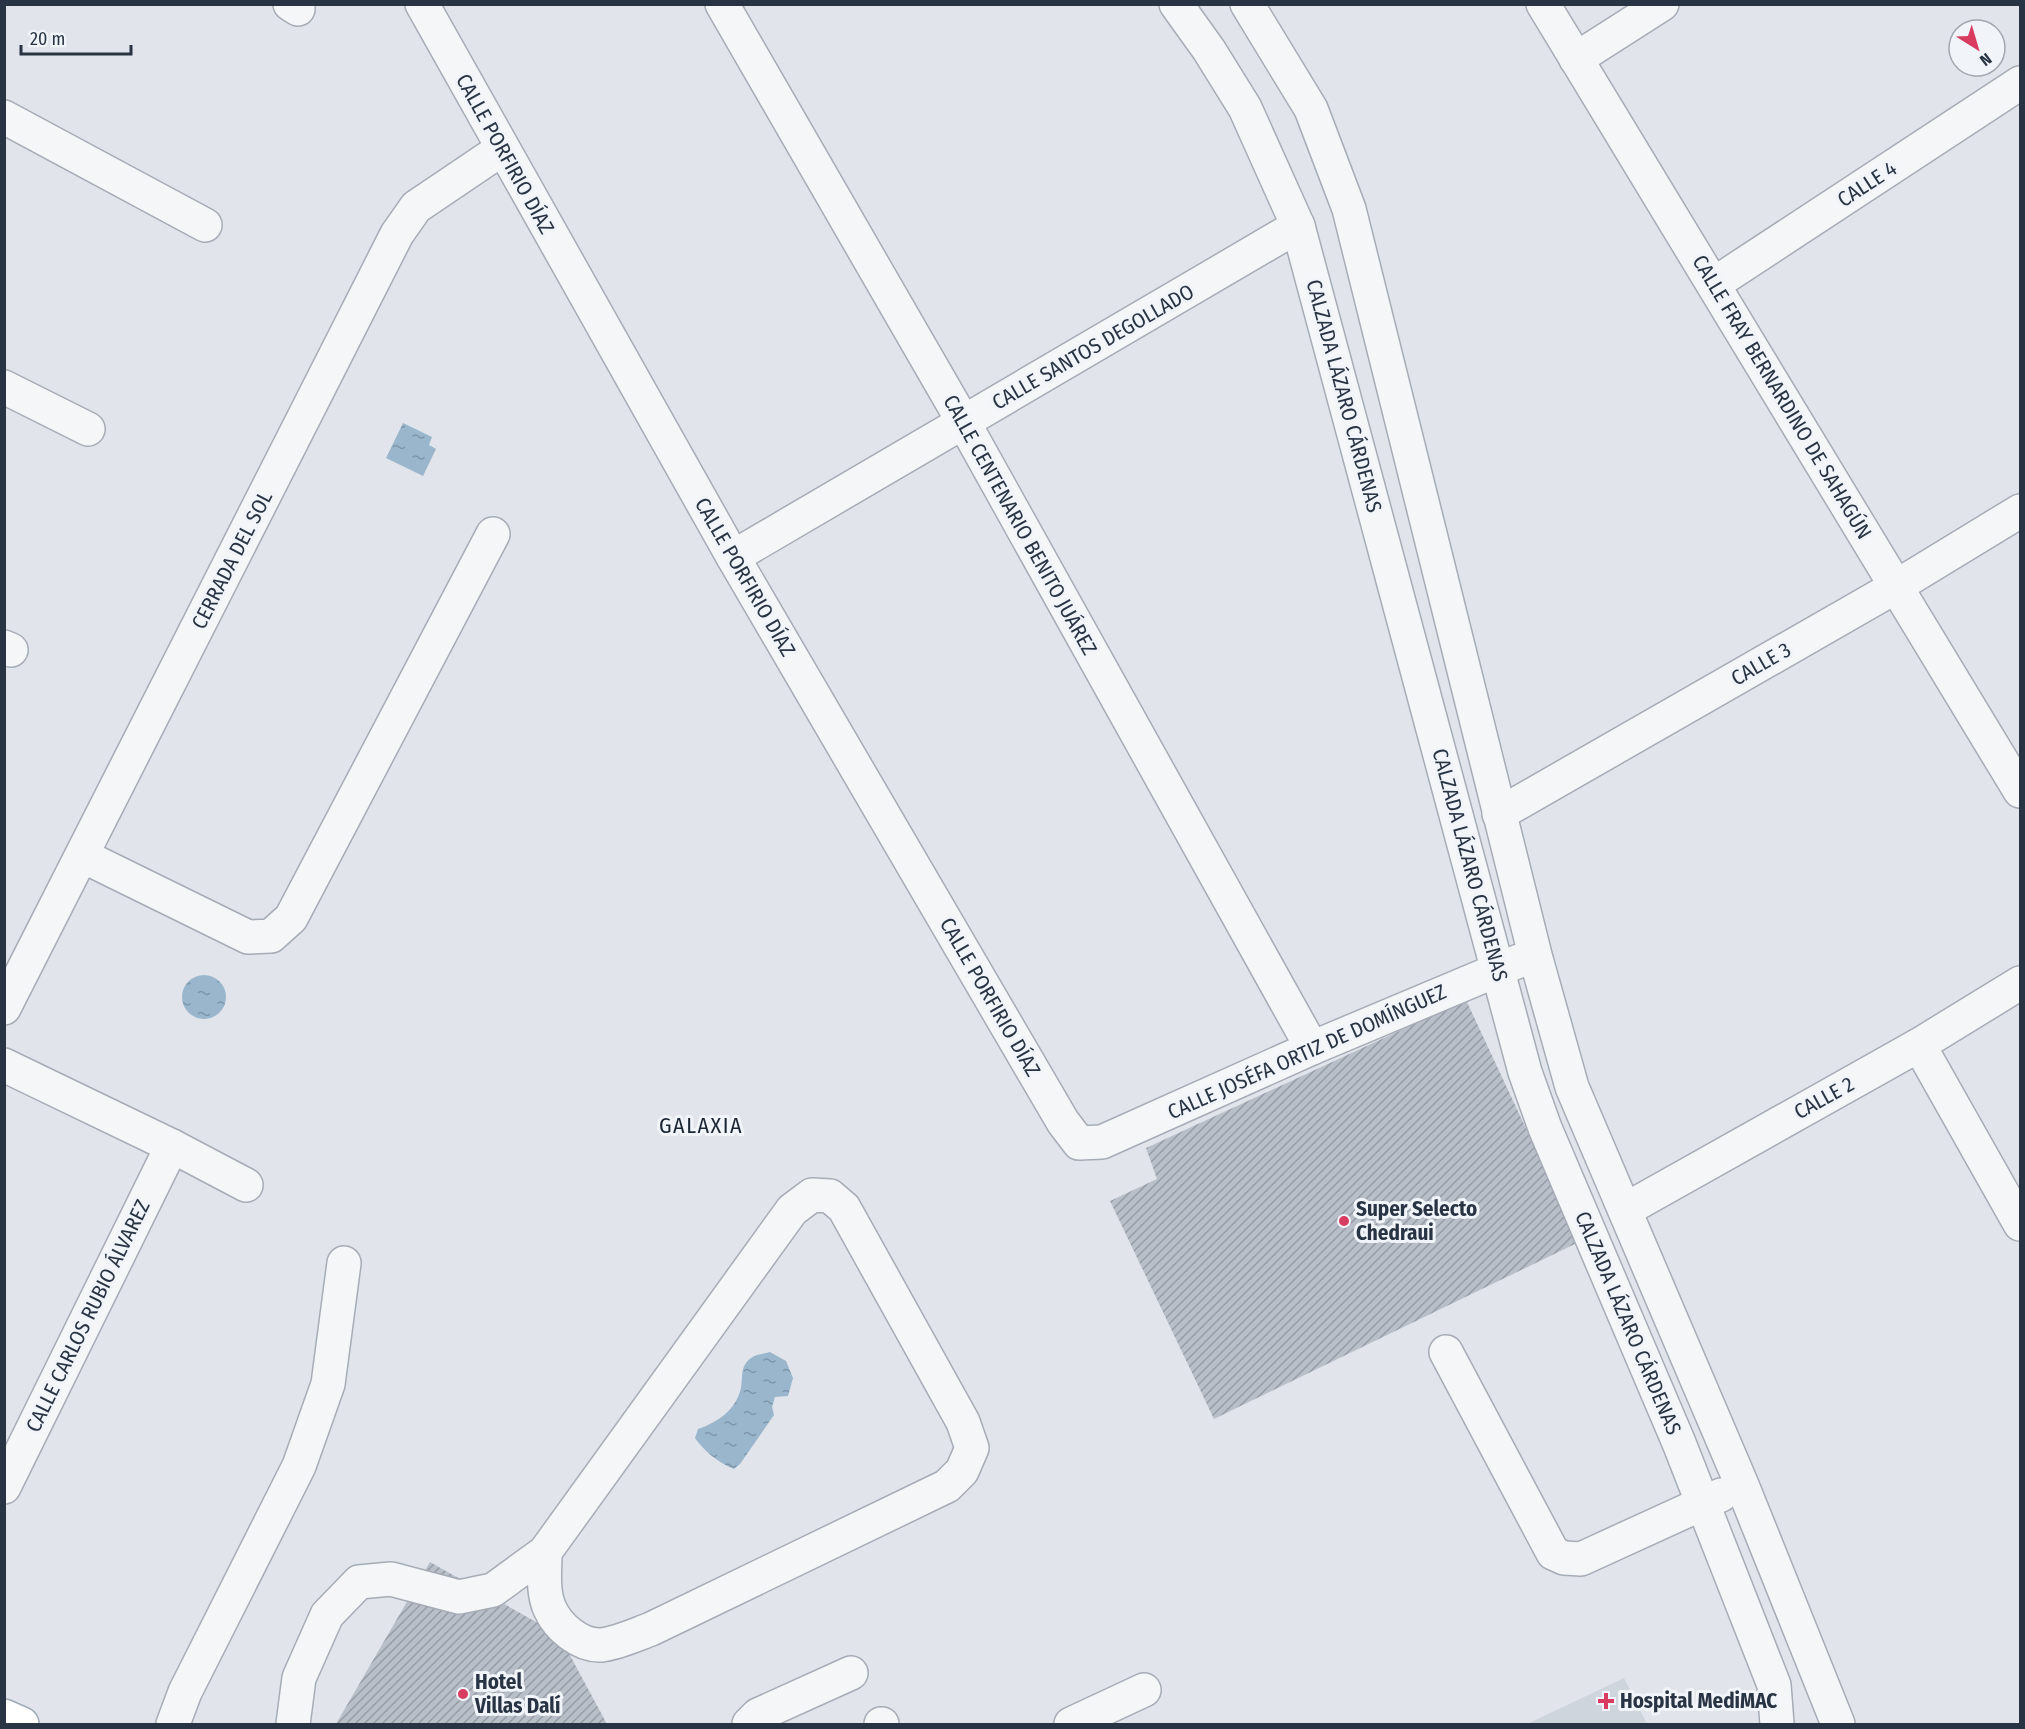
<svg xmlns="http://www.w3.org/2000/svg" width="2025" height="1729" viewBox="0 0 2025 1729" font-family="'Fira Sans Condensed',sans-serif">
<defs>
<pattern id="water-ripples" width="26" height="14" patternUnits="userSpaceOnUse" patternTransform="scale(1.5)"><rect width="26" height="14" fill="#99b6cd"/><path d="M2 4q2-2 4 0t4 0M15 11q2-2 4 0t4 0" fill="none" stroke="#7d95a8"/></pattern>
<pattern id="building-hatch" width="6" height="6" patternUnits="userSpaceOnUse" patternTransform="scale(1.5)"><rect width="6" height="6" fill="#b8bfc9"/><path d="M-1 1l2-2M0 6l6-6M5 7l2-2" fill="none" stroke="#969ca5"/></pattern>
</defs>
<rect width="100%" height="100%" fill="#e1e5eb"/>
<polygon fill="#cfd5dd" points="1624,1678 1647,1724 1527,1724"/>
<g fill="url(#water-ripples)">
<polygon points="403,423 432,437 429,445 436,449 423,476 386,458"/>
<circle cx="204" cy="997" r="22"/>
<path d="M770,1352L786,1361L793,1378L788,1396L775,1397L772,1407L774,1415L740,1464L734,1469C719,1463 704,1451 695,1438L698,1429C718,1422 736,1410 741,1388C743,1376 740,1366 751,1358C756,1354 764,1354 770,1352Z"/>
</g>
<g fill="url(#building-hatch)">
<polygon points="1466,1000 1579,1242 1214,1419 1110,1201 1157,1179 1146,1148"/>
<polygon points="430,1562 559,1635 607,1724 336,1724"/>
</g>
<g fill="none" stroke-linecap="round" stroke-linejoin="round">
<g stroke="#a6acb6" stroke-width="36">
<g id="minor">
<polyline points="290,4 298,9"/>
<polyline points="422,4 733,557 1063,1122 1079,1143 1102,1142 1312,1048 1519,961"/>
<polyline points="722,4 964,423 1312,1048"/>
<polyline points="1176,4 1209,50 1245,108 1298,226 1525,1072 1545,1128 1679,1443 1774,1685 1777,1724"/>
<polyline points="1247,4 1311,109 1349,209 1535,955 1572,1087 1742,1485 1838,1724"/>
<polyline points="1543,4 2020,791"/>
<polyline points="1576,59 1662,4"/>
<polyline points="4,117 205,225"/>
<polyline points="1714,284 2020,83"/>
<polyline points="4,387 88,429"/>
<polyline points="733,557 1298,226"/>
<polyline points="4,647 11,650"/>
<polyline points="1499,814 1897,586 2020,511"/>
<polyline points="83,856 248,937 271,936 291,918 493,534"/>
<polyline points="4,1008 397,234 416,207 502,149"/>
<polyline points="1919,1045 2020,1224"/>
<polyline points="4,1065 172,1146 246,1185"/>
<polyline points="1625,1210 1919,1045 2020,983"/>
<polyline points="1446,1352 1553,1553 1564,1558 1581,1559 1721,1495"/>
<polyline points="4,1487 172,1146"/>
<polyline points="173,1724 185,1692 299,1466 328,1384 344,1263"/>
<path d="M293,1724L299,1678L327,1615L359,1582L391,1579L459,1597L493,1590L545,1552L792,1210L812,1195L830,1196L844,1208L963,1422L972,1448L962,1471L947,1486L651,1629C635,1635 618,1643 601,1645C580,1646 558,1627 550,1609C542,1592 545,1570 545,1552"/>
<polyline points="749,1724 758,1715 851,1673"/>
<polyline points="881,1724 882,1724"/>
<polyline points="1071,1724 1144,1690"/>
</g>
</g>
<g stroke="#9fabb7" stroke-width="36">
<polyline id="major" points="4,1716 22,1724"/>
</g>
<use href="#minor" stroke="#f4f6f8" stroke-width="33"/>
<use href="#major" stroke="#fff" stroke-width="33"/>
</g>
<g fill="#d83d61" stroke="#f1f4f8" stroke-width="2">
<circle cx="1344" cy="1221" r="6"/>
<circle cx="463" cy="1694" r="6"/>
<path d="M1603 1692h6v6h6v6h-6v6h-6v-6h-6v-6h6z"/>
</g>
<g text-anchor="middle" stroke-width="6" stroke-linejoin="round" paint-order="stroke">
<g font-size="21" fill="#283444" stroke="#f1f4f8">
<text transform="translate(505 154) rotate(61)" y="7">CALLE PORFIRIO DÍAZ</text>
<text transform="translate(1867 184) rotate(-33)" y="7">CALLE 4</text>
<text transform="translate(1093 347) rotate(-30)" y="7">CALLE SANTOS DEGOLLADO</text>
<text transform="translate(1344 396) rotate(75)" y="7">CALZADA LÁZARO CÁRDENAS</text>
<text transform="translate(1782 397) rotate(59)" y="7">CALLE FRAY BERNARDINO DE SAHAGÚN</text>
<text transform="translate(1020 525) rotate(61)" y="7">CALLE CENTENARIO BENITO JUÁREZ</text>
<text transform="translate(232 560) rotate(-63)" y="7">CERRADA DEL SOL</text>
<text transform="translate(745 577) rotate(60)" y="7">CALLE PORFIRIO DÍAZ</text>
<text transform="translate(1761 664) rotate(-30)" y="7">CALLE 3</text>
<text transform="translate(1470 865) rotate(75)" y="7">CALZADA LÁZARO CÁRDENAS</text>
<text transform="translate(990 997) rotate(60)" y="7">CALLE PORFIRIO DÍAZ</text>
<text transform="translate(1307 1052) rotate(-24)" y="7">CALLE JOSÉFA ORTIZ DE DOMÍNGUEZ</text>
<text transform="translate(1824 1098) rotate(-29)" y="7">CALLE 2</text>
<text transform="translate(88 1316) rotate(-64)" y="7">CALLE CARLOS RUBIO ÁLVAREZ</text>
<text transform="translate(1628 1323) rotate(67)" y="7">CALZADA LÁZARO CÁRDENAS</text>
</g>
<g font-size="21" font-weight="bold" fill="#283444" stroke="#f1f4f8" text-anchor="start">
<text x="1356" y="1216">Super Selecto<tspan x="1356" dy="24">Chedraui</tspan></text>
<text x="475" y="1689">Hotel<tspan x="475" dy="24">Villas Dalí</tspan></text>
<text x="1620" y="1708">Hospital MediMAC</text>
</g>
<g font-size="22" letter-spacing="1.5" fill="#1a2534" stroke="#f1f4f8">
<text x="701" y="1133">GALAXIA</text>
</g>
</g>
<rect width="2025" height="1729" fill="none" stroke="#283444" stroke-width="12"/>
<g transform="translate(1977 48) rotate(143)"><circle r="28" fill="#f1f4f8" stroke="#a1a7b0" stroke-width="1.5"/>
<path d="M0-4.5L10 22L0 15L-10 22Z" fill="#d83d61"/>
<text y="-9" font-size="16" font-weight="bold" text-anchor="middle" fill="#283444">N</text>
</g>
<path d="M21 45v9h110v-9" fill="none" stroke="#283444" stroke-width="3"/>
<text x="30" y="45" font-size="18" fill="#283444" stroke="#f1f4f8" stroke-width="4.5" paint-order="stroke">20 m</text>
</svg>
